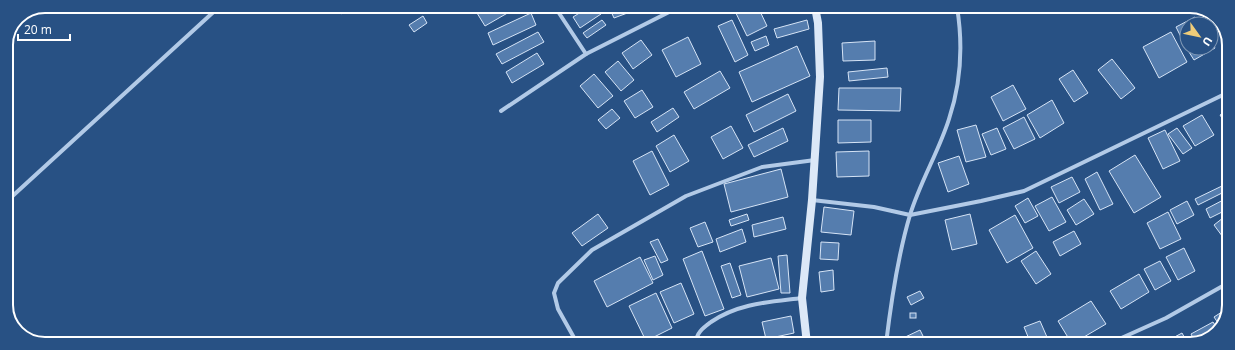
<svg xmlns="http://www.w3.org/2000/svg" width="1235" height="350" viewBox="0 0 1235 350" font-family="'Open Sans',sans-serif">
<rect width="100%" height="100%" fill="#285184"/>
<g fill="#557dae" stroke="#d6e4f6">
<polygon points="336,6 351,6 341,14"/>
<polygon points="489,6 518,7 485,26 477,13"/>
<polygon points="589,7 596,7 601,14 580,28 573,17"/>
<polygon points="609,7 628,7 630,12 614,18"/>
<polygon points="733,7 758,7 767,26 747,36"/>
<polygon points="766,7 784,7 768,13"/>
<polygon points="836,7 856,7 837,12"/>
<polygon points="531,13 536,25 493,45 488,33"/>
<polygon points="423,16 427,23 414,32 409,25"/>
<polygon points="1195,17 1198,24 1187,24 1187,34 1181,37 1176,27"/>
<polygon points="602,20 606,25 587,38 583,33"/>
<polygon points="732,20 748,55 735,62 718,26"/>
<polygon points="807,20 809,29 777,38 774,29"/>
<polygon points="538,32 544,42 502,64 496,54"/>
<polygon points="1171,32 1187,62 1159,78 1143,47"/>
<polygon points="766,36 769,45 755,51 751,42"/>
<polygon points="688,37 701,64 676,77 662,50"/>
<polygon points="641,40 652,55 633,69 622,53"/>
<polygon points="875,41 875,60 843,61 842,43"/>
<polygon points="1211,41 1215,48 1194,60 1184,44 1187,42 1187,48 1211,48"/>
<polygon points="797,46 810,76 752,102 739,72"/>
<polygon points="537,53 544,64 512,83 506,72"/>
<polygon points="1112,59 1135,88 1121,99 1098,70"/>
<polygon points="618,61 634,80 621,91 605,72"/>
<polygon points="887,68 888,77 849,81 848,72"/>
<polygon points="1073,70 1088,93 1074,102 1059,79"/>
<polygon points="720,71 730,88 694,109 684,92"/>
<polygon points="594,74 613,96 598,108 580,86"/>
<polygon points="1013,85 1026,109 1003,121 991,97"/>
<polygon points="839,88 901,88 900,111 838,110"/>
<polygon points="642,90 653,107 635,118 624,101"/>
<polygon points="788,94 796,111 754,132 746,115"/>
<polygon points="1052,100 1064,123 1040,138 1027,115"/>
<polygon points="673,108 679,117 657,132 651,122"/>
<polygon points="612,109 620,118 606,129 598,120"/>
<polygon points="1229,109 1229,129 1220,115"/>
<polygon points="1202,115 1214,135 1195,146 1183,126"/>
<polygon points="1024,117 1035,139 1014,149 1003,128"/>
<polygon points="838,120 871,120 871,142 838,143"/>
<polygon points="976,125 986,157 966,162 957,130"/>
<polygon points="731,126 743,148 723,159 711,137"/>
<polygon points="783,128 788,141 754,157 748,145"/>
<polygon points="997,128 1006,149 991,155 982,134"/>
<polygon points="1177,128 1192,148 1183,154 1168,134"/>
<polygon points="1165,130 1180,161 1163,169 1148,138"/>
<polygon points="674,135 689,161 670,172 656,146"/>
<polygon points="652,151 669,185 650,195 633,161"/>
<polygon points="869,151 869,176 837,177 836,152"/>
<polygon points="1135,155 1161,197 1134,213 1109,171"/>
<polygon points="959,156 969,184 948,192 938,163"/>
<polygon points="781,169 788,197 731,212 724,184"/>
<polygon points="1097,172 1113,204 1100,210 1085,179"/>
<polygon points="1072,177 1080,192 1059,203 1051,187"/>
<polygon points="1224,185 1226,191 1198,205 1195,199"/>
<polygon points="1052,197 1066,222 1049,231 1035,206"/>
<polygon points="1028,198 1038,216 1025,223 1015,206"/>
<polygon points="1227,198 1228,209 1210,218 1206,209"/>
<polygon points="1084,199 1094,214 1076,225 1067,210"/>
<polygon points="1187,201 1194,215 1177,224 1170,210"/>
<polygon points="824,207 854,211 851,235 821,232"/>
<polygon points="1168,212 1181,239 1160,249 1147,223"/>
<polygon points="598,214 608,228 582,246 572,233"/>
<polygon points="747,214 749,220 731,226 729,220"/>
<polygon points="970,214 977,244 952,250 945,220"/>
<polygon points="1228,214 1228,244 1214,225"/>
<polygon points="1015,215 1033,248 1007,263 989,230"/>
<polygon points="783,217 786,229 754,237 752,225"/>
<polygon points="705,222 713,242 698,247 690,228"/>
<polygon points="742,229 746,242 720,252 716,239"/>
<polygon points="1074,231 1081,244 1060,256 1053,242"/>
<polygon points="658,239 668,260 661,263 650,242"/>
<polygon points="821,242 839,243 838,260 820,259"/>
<polygon points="1184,248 1195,271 1178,280 1166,257"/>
<polygon points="702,251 724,309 705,316 683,259"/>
<polygon points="1036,251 1051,274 1036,284 1021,261"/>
<polygon points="787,255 790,293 781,293 778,256"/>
<polygon points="655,256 663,275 653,280 644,260"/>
<polygon points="640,257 653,283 607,307 594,281"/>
<polygon points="771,258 779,289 747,297 739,266"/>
<polygon points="1160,261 1171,281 1155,290 1144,269"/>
<polygon points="730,263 741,295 732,298 721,266"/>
<polygon points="833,270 834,290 821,292 819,272"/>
<polygon points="1139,274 1149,292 1121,309 1110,291"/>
<polygon points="681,283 694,314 674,323 660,292"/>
<polygon points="920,291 924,298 911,305 907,297"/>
<polygon points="656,293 672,328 646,341 629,306"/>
<polygon points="1091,301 1106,324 1072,344 1058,321"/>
<polygon points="1228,308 1228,315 1220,326 1214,317"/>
<rect x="910" y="313" width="6" height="5"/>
<polygon points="791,316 794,333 766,339 762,322"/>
<polygon points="1040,321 1050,344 1031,344 1024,327"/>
<polygon points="1213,322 1218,330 1214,336 1195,342 1191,334"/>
<polygon points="920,330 927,344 901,344 899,340"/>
<polygon points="1182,333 1188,344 1171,344 1169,340"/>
<polygon points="779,338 780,344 756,344"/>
<polygon points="1019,338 1020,344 1003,344 1003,343"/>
</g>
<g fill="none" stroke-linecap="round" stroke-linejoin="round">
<g stroke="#b2cae7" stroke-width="4">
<polyline points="444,6 444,7"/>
<polyline points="555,7 586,54 679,7"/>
<polyline points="501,111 586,54"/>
<polyline points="812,200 874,207 910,215 981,201 1024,191 1229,92"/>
<polyline points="6,202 220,6"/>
<polyline points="577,343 558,309 554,293 558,283 592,250 686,196 762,167 815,160"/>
<path d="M696,343C696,333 703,328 711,322C739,303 770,302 802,298"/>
<path d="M886,344C891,302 898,255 910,215C920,182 939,151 949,119C961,83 963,44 957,7"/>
<polyline points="1108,344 1166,318 1228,283"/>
</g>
<polyline stroke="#dce8f7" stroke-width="8" points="807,344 802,298 812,200 820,77 818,23 815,7"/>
</g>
<path d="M0 0H1235V350H0ZM45 13H1190A32 32 0 0 1 1222 45V305A32 32 0 0 1 1190 337H45A32 32 0 0 1 13 305V45A32 32 0 0 1 45 13Z" fill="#285184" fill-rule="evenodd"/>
<path fill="none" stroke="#fff" stroke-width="2" d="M45 13H1190A32 32 0 0 1 1222 45V305A32 32 0 0 1 1190 337H45A32 32 0 0 1 13 305V45A32 32 0 0 1 45 13Z"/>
<g transform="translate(1199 36) rotate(123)"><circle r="19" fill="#285184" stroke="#7e97b5"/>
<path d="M0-3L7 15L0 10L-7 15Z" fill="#efcc79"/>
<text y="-6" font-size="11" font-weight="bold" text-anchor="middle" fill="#ffffff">U</text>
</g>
<path d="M18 34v6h52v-6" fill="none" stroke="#ffffff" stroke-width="2"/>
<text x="24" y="34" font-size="12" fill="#ffffff" stroke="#285184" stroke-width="3" paint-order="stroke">20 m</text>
</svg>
